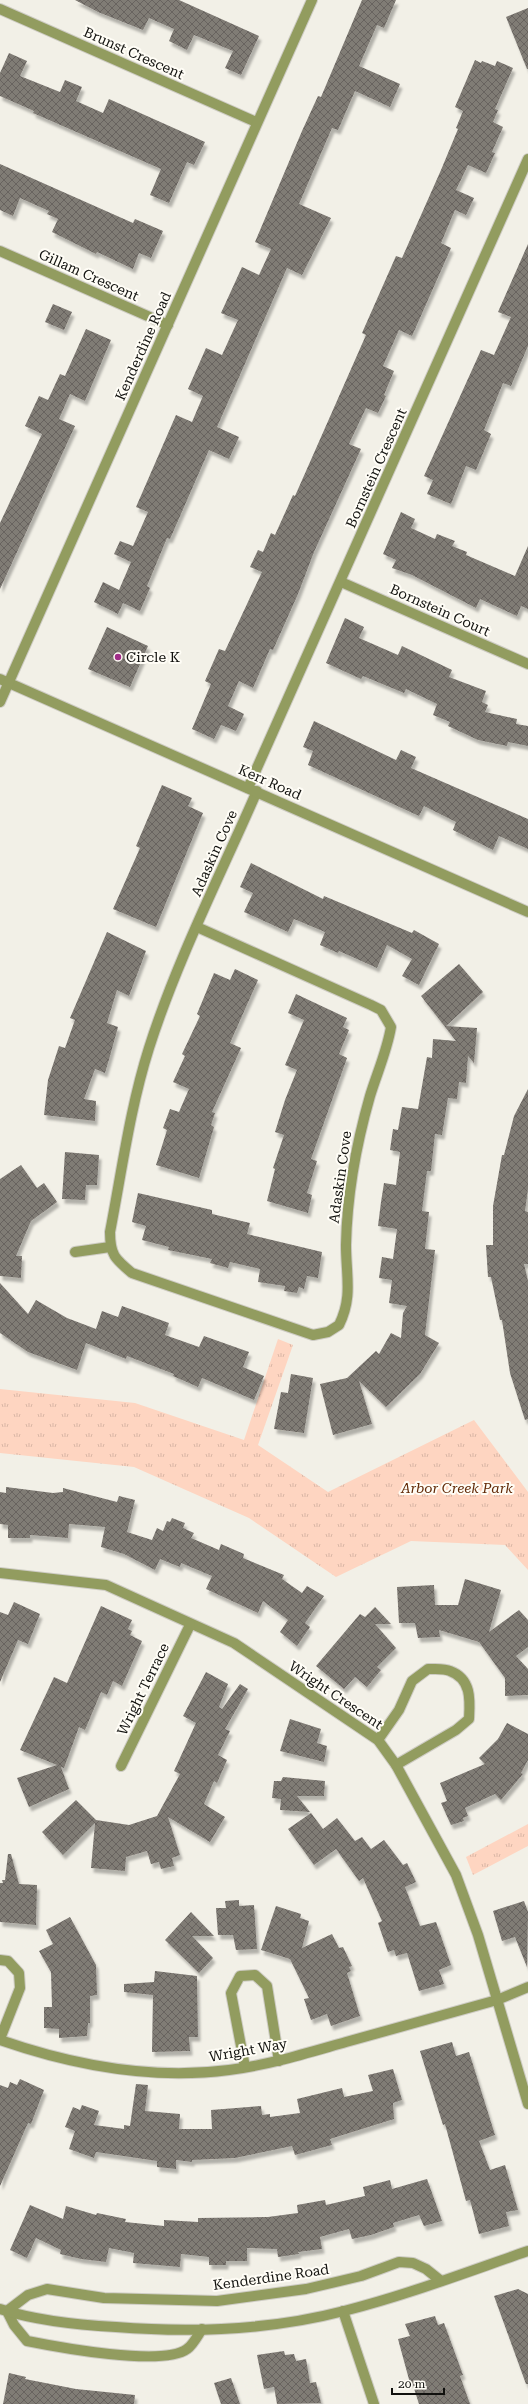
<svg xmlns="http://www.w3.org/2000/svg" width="528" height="2404" viewBox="0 0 528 2404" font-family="'Roboto Serif',serif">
<defs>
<pattern id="park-tufts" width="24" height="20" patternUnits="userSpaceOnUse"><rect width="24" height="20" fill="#fed5c1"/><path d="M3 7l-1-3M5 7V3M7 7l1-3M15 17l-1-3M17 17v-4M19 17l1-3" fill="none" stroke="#d9b6a5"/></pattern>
<pattern id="building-cross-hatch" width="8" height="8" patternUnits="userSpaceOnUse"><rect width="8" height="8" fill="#807b75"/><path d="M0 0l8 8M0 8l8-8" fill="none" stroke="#67635e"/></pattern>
<filter id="shadow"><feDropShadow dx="2.5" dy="4.5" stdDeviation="1" flood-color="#0004"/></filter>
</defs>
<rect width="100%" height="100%" fill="#f2f0e7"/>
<g fill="url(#park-tufts)">
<polygon points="278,1339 293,1345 258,1445 328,1492 474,1420 528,1492 528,1570 505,1545 411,1541 336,1577 249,1518 134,1467 0,1453 0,1389 135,1403 244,1440"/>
<polygon points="528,1824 528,1846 473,1875 466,1857"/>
</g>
<g fill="url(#building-cross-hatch)" filter="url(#shadow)">
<polygon points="75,0 179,0 259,36 241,75 225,68 233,51 194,35 187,50 169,41 174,29 149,18 143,30 98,12"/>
<polygon points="362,0 396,0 384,28 377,25 359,66 400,84 390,107 355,91 338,130 332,128 299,204 331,218 302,275 287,268 236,384 217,427 239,437 229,459 209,450 170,539 167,538 147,586 150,588 140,611 123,603 118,614 94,602 103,582 119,590 131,562 114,554 120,541 133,546 148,512 136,507 176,415 192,422 203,396 188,389 206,348 222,355 238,320 221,313 242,267 259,275 271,249 255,242 302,131 318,96 321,97"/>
<polygon points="528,8 528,69 527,69 506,17"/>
<polygon points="9,53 27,61 20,76 60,92 65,80 82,87 76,101 103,113 109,99 205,142 194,165 187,162 169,203 150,195 161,169 33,113 34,111 0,96 0,73"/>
<polygon points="475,60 481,63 482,61 495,66 497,61 513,68 495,109 498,110 493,122 503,127 492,152 495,153 486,173 468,165 456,190 474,198 466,215 455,210 441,243 451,248 412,336 399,330 383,366 394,371 384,395 386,396 378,413 366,408 349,444 361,449 314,552 298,594 273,650 270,649 253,688 239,681 228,706 244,714 236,731 221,725 214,739 192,729 211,684 205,681 219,649 225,651 262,572 250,567 258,550 263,552 271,533 275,535 293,495 295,496 366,335 362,333 396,256 402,258 441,170 458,129 456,128 463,111 455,107"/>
<polygon points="0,164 133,223 135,219 163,231 151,258 139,253 133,269 97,252 96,254 52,232 58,219 47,214 49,211 20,198 13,216 0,210"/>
<polygon points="528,244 528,346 511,386 503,383 484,430 491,434 476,470 466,466 451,504 427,494 433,480 424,476 481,350 494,355 511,317 498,312"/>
<polygon points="53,304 72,312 64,330 45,322"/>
<polygon points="86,329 111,340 85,401 70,394 59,419 75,426 0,589 0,523 42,434 25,426 39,396 48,400 60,374 65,376"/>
<polygon points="401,512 415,519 411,528 435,539 437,534 455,541 452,546 467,552 466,555 515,576 528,546 528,609 521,606 517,616 480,599 476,608 412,575 392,568 396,560 383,554"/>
<polygon points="345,618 364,627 359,638 398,655 402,646 452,670 449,677 486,691 482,702 488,705 485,712 517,719 516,724 528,726 528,746 508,742 507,746 478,740 448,726 450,722 433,715 437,704 406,689 404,693 363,676 361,679 326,663"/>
<polygon points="107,627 148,646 130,687 88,669"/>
<polygon points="314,721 396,760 401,750 416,757 411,768 528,819 528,849 499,836 493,850 453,830 456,822 424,806 419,816 308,765 313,751 303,747"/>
<polygon points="162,785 192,798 188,806 203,813 156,927 113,909 140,848 136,846"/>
<polygon points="251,863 323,899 324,896 412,933 414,930 439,944 419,985 402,976 412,959 387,945 377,968 339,951 338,953 320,945 325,932 294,919 288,932 244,912 253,893 240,887"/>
<polygon points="107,932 146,951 129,996 117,990 107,1023 118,1027 110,1056 105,1073 95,1069 84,1099 96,1101 95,1121 44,1115 48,1080 59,1046 65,1048 75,1020 70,1018"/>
<polygon points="459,964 483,992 446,1026 477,1028 474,1063 468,1056 466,1083 459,1082 457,1099 448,1098 442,1135 435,1134 431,1171 427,1171 422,1211 429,1212 425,1249 435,1250 425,1335 439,1343 420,1374 386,1407 359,1381 372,1424 333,1435 320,1384 347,1378 376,1351 379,1354 391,1333 401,1338 403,1313 407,1306 389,1303 392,1280 379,1278 382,1257 393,1259 397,1229 378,1226 381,1202 384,1183 396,1185 400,1152 390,1150 393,1129 398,1130 402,1107 418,1109 427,1057 432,1058 433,1039 456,1041 421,996"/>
<polygon points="235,969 258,980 230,1043 241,1048 212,1112 215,1113 211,1125 214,1127 199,1178 156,1165 167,1130 163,1128 170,1109 179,1112 189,1089 173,1082 185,1056 182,1054 200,1016 197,1014 214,973 230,980"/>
<polygon points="296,994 347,1018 343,1027 349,1030 339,1054 347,1058 311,1159 317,1161 307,1193 312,1195 308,1213 267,1201 275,1169 273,1168 284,1135 275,1132 285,1100 297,1070 285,1065 304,1020 288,1013"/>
<polygon points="528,1089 528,1189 525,1211 528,1212 528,1264 524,1264 528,1281 528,1419 525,1420 510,1373 502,1320 500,1320 491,1277 488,1277 486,1245 493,1245 493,1206 502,1155 504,1155 514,1116"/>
<polygon points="65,1152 99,1155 97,1185 86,1185 85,1200 62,1199"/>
<polygon points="21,1165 37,1188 44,1183 57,1202 31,1221 16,1256 22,1256 21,1278 0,1276 0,1179"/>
<polygon points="138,1193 212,1210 212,1214 250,1223 247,1234 322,1252 318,1278 307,1276 304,1289 299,1287 297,1293 284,1291 285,1286 258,1282 260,1269 230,1262 228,1268 210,1263 212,1259 168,1250 169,1247 142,1240 146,1226 132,1222"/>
<polygon points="0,1283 28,1314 36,1300 67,1318 96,1329 102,1311 118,1317 122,1306 169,1323 165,1335 199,1347 204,1336 249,1352 243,1367 264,1376 254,1400 202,1378 198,1387 173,1376 174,1374 127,1356 126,1359 86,1343 77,1370 28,1352 0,1333"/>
<polygon points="291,1374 313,1378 304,1433 274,1429 281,1392 288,1393"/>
<polygon points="6,1487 53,1493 63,1492 63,1488 117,1502 119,1496 135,1500 127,1532 152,1540 157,1528 163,1531 167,1521 170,1522 172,1518 185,1523 183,1528 194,1533 191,1538 219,1550 221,1544 244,1554 243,1558 284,1575 282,1579 302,1593 307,1586 324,1596 305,1623 310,1627 297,1646 280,1632 288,1620 263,1601 258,1613 206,1589 212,1576 181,1563 180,1567 160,1559 155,1570 124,1554 101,1547 105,1527 69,1524 68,1538 30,1535 30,1538 8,1538 8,1525 0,1524 0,1492 6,1493"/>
<polygon points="465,1579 501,1590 489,1632 519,1610 528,1620 528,1647 516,1656 528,1669 528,1695 505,1696 505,1678 479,1642 439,1630 440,1637 418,1638 415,1623 399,1623 397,1587 434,1585 435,1605 458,1605"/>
<polygon points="14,1602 40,1614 28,1644 18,1640 0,1682 0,1612 8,1615"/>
<polygon points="101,1606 132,1620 128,1629 132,1631 130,1635 142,1641 122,1686 113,1681 107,1695 101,1692 85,1730 79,1727 64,1768 61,1767 69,1789 29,1807 17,1778 57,1765 20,1750 54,1677 67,1683"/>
<polygon points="375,1607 391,1624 375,1624 396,1648 377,1667 381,1670 367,1687 355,1677 344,1689 316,1666 360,1614 365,1617"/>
<polygon points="206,1672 228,1684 219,1707 222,1709 240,1684 248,1689 225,1729 230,1731 218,1755 227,1760 217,1783 214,1781 204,1804 225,1817 210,1842 168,1817 180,1855 172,1858 174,1866 161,1869 159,1862 151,1864 147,1851 126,1857 125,1871 91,1868 95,1823 63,1855 42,1832 76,1800 96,1820 129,1825 157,1816 180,1774 174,1771 196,1723 183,1716"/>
<polygon points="290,1719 321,1729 317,1743 327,1746 324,1762 280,1751"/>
<polygon points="507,1723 528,1734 528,1760 521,1773 523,1774 501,1800 495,1794 465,1808 468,1816 463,1818 464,1821 451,1825 441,1803 447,1801 440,1783 485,1764 479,1758 498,1739"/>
<polygon points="283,1777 325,1781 324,1796 297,1796 310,1812 280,1810 281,1799 272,1798 274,1781 281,1781"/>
<polygon points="311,1813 323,1829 337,1818 355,1841 362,1837 371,1849 384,1840 403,1865 407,1863 416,1882 405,1887 420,1926 436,1922 451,1965 439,1970 444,1984 419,1991 407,1953 396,1956 394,1950 388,1952 378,1923 382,1921 363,1878 359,1881 336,1849 314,1865 288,1829"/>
<polygon points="8,1854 11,1854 19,1884 37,1885 36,1925 0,1922 0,1883 3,1883 2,1880 5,1880"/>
<polygon points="239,1900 239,1906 254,1905 257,1949 236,1950 233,1935 218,1935 216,1908 226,1908 225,1901"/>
<polygon points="524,1901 528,1912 527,1967 515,1937 502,1941 493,1911"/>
<polygon points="276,1906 301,1914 300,1918 309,1921 302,1948 332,1934 339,1948 343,1947 352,1966 349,1967 351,1971 347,1973 360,2016 331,2026 327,2014 311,2020 304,1999 309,1998 290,1959 261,1950"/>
<polygon points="191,1912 214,1936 192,1936 213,1958 199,1973 165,1940"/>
<polygon points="70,1917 96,1965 97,1995 90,1996 90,2023 88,2023 87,2036 59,2038 59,2029 44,2028 44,2007 52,2007 51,1972 39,1951 53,1944 46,1930"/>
<polygon points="155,1971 197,1976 198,2037 189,2037 190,2051 152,2052 153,1995 124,1992 124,1984 154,1982"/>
<polygon points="452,2042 456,2056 469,2052 495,2135 479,2141 490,2170 505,2165 518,2210 506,2212 509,2226 479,2234 470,2200 466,2201 445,2124 443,2125 420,2051"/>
<polygon points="393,2069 402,2100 393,2103 394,2119 330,2139 332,2145 295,2155 292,2146 235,2158 192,2160 192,2162 176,2160 176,2169 157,2167 157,2161 96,2152 94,2158 69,2149 75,2131 65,2127 73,2107 80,2110 82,2105 99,2111 94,2125 124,2129 124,2125 130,2126 136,2084 148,2085 145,2111 180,2114 179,2129 212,2129 211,2110 261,2106 262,2115 270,2114 270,2117 300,2113 297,2099 342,2088 344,2097 373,2091 368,2075"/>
<polygon points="20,2079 44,2090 31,2124 28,2123 0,2186 0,2085 8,2088 10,2082 17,2085"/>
<polygon points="427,2179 442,2221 424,2226 419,2215 393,2223 394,2227 371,2235 352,2239 349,2229 320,2237 322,2249 298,2252 299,2254 278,2257 277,2249 247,2248 247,2261 226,2261 226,2265 209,2265 209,2257 181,2254 180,2267 133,2263 134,2253 109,2248 106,2262 81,2259 60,2254 61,2250 36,2238 27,2258 10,2250 30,2205 63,2219 66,2206 96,2215 97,2213 126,2219 125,2222 164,2226 164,2220 198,2222 198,2218 268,2217 298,2213 297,2205 325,2200 326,2205 365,2196 363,2187 390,2180 392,2189"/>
<polygon points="518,2289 528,2294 528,2384 526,2384 494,2296"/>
<polygon points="435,2316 438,2325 444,2323 463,2375 460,2376 470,2404 419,2404 412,2382 410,2383 398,2339 410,2336 405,2324"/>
<polygon points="284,2351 285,2355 294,2354 296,2361 306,2359 310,2383 316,2382 321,2403 277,2404 274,2387 264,2389 257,2355"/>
<polygon points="9,2373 26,2377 25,2379 76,2389 135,2395 134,2404 3,2404"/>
<polygon points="231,2378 240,2404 221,2404 214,2383"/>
</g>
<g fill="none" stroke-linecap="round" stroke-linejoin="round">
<g stroke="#ceccc4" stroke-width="12">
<g id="minor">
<polyline points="0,9 256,122"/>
<polyline points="0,251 168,325"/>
<polyline points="341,582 528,664"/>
<polyline points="248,788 528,159"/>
<path d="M197,927L371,1005L381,1010L391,1027C387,1051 377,1073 370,1096C356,1145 347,1195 346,1245C346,1276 353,1297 339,1325L328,1332L313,1335L132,1273C115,1259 110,1255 110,1232C122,1170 130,1108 149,1048C177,960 220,876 257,791"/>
<polyline points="75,1252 110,1247"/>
<polyline points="0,1573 106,1585 234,1643 378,1740 396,1765 456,1875 478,1935 528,2104"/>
<path d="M378,1740L399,1710L412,1681L428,1669C435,1669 444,1668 450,1671C472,1679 470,1701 469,1719L456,1730L396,1765"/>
<polyline points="121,1766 190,1625"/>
<polyline points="0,1960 8,1961 19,1973 20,1988 0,2039"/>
<path d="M0,2040C72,2065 152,2080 229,2070C269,2065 307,2053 346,2042C396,2028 447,2014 497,2000L528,1987"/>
<polyline points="245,2067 231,1993 240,1976 255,1975 267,1986 279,2061"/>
<polyline points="343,2311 374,2404"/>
<path d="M202,2329C198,2335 193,2345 187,2349C163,2367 57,2347 27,2341L14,2325L7,2311L28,2295L47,2289L104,2298L217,2301L306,2289L361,2276L399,2262L413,2263L426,2269L441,2281"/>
</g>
</g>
<g stroke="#ceccc4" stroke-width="12">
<g id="tertiary">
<polyline points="0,679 528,912"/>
<polyline points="0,702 312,0"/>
<path d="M0,2309C37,2321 78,2325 116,2327C192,2333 271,2330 344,2311C407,2295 467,2272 528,2251"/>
</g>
</g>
<use href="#minor" stroke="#929c5f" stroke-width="10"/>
<use href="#tertiary" stroke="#929c5f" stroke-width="10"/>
</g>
<circle fill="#a02d88" stroke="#fffdf6" stroke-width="1.5" cx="118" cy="657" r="4"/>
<g text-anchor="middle" stroke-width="4" stroke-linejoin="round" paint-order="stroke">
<g font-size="14" fill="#11110e" stroke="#fffdf6">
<text transform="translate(134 53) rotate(24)" y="5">Brunst Crescent</text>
<text transform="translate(89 275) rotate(24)" y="5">Gillam Crescent</text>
<text transform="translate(143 346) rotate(-66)" y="5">Kenderdine Road</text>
<text transform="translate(376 468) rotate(-66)" y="5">Bornstein Crescent</text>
<text transform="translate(440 610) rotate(24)" y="5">Bornstein Court</text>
<text transform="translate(270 782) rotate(24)" y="5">Kerr Road</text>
<text transform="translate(214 853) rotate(-66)" y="5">Adaskin Cove</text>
<text transform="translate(340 1177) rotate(-82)" y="5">Adaskin Cove</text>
<text transform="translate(143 1689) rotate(-64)" y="5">Wright Terrace</text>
<text transform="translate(336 1695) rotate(34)" y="5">Wright Crescent</text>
<text transform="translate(248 2050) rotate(-10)" y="5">Wright Way</text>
<text transform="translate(271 2277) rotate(-8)" y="5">Kenderdine Road</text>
</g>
<g font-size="14" fill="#11110e" stroke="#fffdf6" text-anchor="start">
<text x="126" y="662">Circle K</text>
</g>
<g font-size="14" font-style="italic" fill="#622906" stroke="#fffdf6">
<text x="457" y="1493">Arbor Creek Park</text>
</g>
</g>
<path d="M392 2388v6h52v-6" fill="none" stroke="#11110e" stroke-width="2"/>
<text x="398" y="2388" font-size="12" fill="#11110e" stroke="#fffdf6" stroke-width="3" paint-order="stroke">20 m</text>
</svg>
